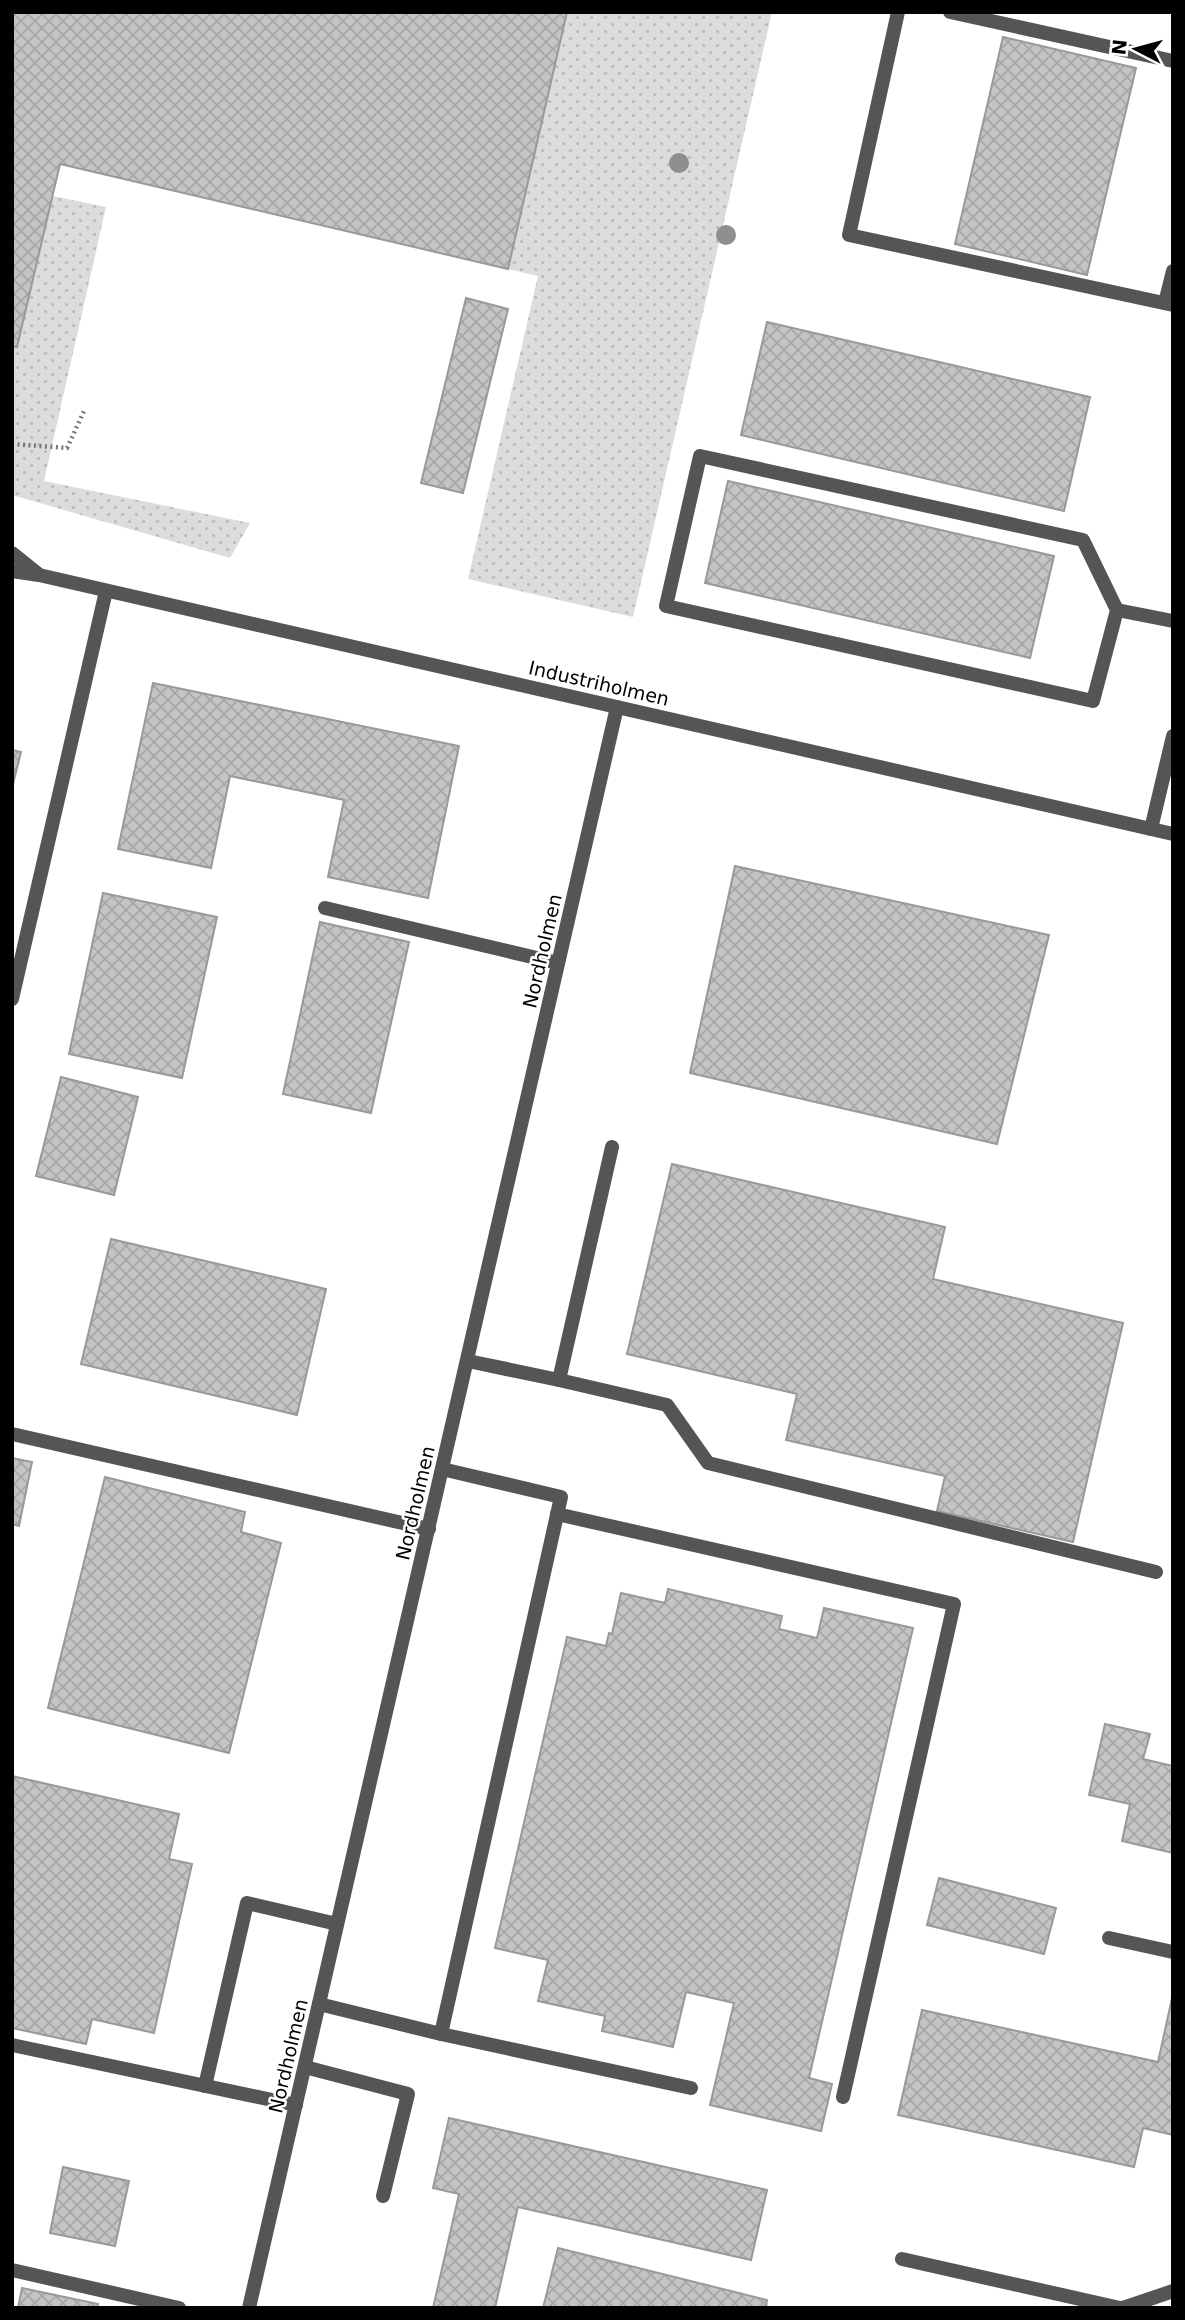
<svg xmlns="http://www.w3.org/2000/svg" width="1185" height="2320" viewBox="0 0 1185 2320" font-family="'DejaVu Sans',sans-serif">
<defs>
<pattern id="grass-dots" width="8" height="8" patternUnits="userSpaceOnUse" patternTransform="scale(1.75)"><rect width="8" height="8" fill="#dcdcdc"/><path d="M2 2h.1M6 6h.1" fill="none" stroke="#bbb" stroke-width="1.8" stroke-linecap="round"/></pattern>
<pattern id="building-cross-hatch" width="8" height="8" patternUnits="userSpaceOnUse" patternTransform="scale(1.75)"><rect width="8" height="8" fill="#c4c4c4"/><path d="M0 0l8 8M0 8l8-8" fill="none" stroke="#a7a7a7"/></pattern>
</defs>
<rect width="100%" height="100%" fill="#fff"/>
<g fill="url(#grass-dots)">
<polygon points="567,12 772,12 633,617 468,579 538,276 508,269"/>
<polygon points="53,196 106,207 44,481 250,523 230,558 12,495 12,346 17,347"/>
</g>
<g fill="url(#building-cross-hatch)" stroke="#999" stroke-width="2">
<polygon points="12,12 567,12 508,269 60,164 17,347 12,346"/>
<polygon points="1003,37 1136,68 1087,275 955,244"/>
<polygon points="466,298 508,309 463,493 421,483"/>
<polygon points="767,322 1090,397 1064,511 741,435"/>
<polygon points="728,481 1054,556 1030,658 705,583"/>
<polygon points="153,683 459,746 428,898 328,877 344,800 230,776 211,868 118,849"/>
<polygon points="12,750 21,752 12,788"/>
<polygon points="735,866 1049,935 997,1144 690,1073"/>
<polygon points="103,893 217,917 182,1078 69,1054"/>
<polygon points="320,922 409,942 371,1113 283,1094"/>
<polygon points="61,1077 138,1097 114,1195 36,1176"/>
<polygon points="672,1164 945,1227 933,1279 1123,1323 1073,1542 937,1511 945,1476 786,1440 797,1394 627,1354"/>
<polygon points="111,1239 326,1289 297,1415 81,1364"/>
<polygon points="12,1458 32,1462 19,1526 12,1524"/>
<polygon points="105,1477 245,1512 241,1532 281,1543 229,1753 48,1708"/>
<polygon points="668,1589 782,1616 779,1629 817,1638 824,1608 913,1628 809,2078 832,2084 821,2131 710,2105 734,2003 686,1992 673,2047 602,2031 605,2016 538,2001 548,1960 495,1948 567,1637 606,1646 609,1633 612,1634 621,1593 665,1603"/>
<polygon points="1105,1724 1150,1734 1143,1759 1173,1766 1173,1853 1122,1841 1130,1804 1089,1795"/>
<polygon points="12,1776 179,1814 169,1859 192,1864 154,2033 92,2019 86,2044 12,2028"/>
<polygon points="939,1878 1056,1908 1044,1954 927,1925"/>
<polygon points="1172,1998 1173,2135 1143,2128 1134,2167 898,2115 922,2010 1158,2062"/>
<polygon points="449,2118 767,2190 751,2260 518,2207 495,2308 433,2308 459,2194 433,2188"/>
<polygon points="63,2167 129,2181 115,2246 50,2233"/>
<polygon points="558,2248 767,2300 766,2308 543,2308"/>
<polygon points="22,2288 98,2304 97,2308 18,2308"/>
</g>
<g fill="none" stroke-linecap="round" stroke-linejoin="round">
<polyline stroke="#777" stroke-width="4.5" stroke-dasharray="2 3.5" stroke-linecap="butt" points="12,444 67,448 84,411"/>
<g stroke="#555" stroke-width="14">
<polyline points="898,12 849,235 1173,305"/>
<polyline points="950,12 1173,61"/>
<polyline points="1165,303 1173,271"/>
<polygon points="700,456 1083,540 1117,610 1093,701 666,606"/>
<polyline points="1117,610 1173,621"/>
<polyline points="325,908 558,963"/>
<polyline points="12,999 106,591"/>
<polyline points="612,1147 559,1380 667,1405 708,1463 1156,1572"/>
<polyline points="468,1361 559,1380"/>
<polyline points="12,1434 429,1529"/>
<polyline points="557,1514 954,1604 843,2097"/>
<polyline points="1109,1938 1173,1952"/>
<polyline points="319,2004 441,2034 691,2088"/>
<polyline points="441,2034 561,1497 442,1469"/>
<polyline points="12,2045 296,2105"/>
<polyline points="305,2067 408,2094 383,2196"/>
<polyline points="205,2086 247,1903 337,1924"/>
<polyline points="902,2259 1120,2308"/>
<polyline points="12,2270 179,2308"/>
<polyline points="1123,2308 1173,2291"/>
</g>
<g stroke="#555" stroke-width="14">
<polyline points="12,553 38,574"/>
<polyline points="12,571 39,575 1173,834"/>
<polyline points="1151,829 1173,736"/>
<polyline points="249,2308 617,707"/>
</g>
</g>
<g fill="#8f8f8f">
<circle cx="679" cy="163" r="10"/>
<circle cx="726" cy="235" r="10"/>
</g>
<g text-anchor="middle" stroke-width="5" stroke-linejoin="round" paint-order="stroke">
<g font-size="19" fill="#000" stroke="#fff">
<text transform="translate(599 683) rotate(13)" y="7">Industriholmen</text>
<text transform="translate(542 951) rotate(-77)" y="7">Nordholmen</text>
<text transform="translate(415 1503) rotate(-77)" y="7">Nordholmen</text>
<text transform="translate(288 2056) rotate(-77)" y="7">Nordholmen</text>
</g>
</g>
<rect width="1185" height="2320" fill="none" stroke="#000000" stroke-width="28"/>
<g transform="translate(1136 49) rotate(276)" stroke="#ffffff" stroke-width="5" paint-order="stroke">
<path d="M0-5L12 26L0 18L-12 26Z" fill="#000000"/>
<text y="-10" font-size="19" font-weight="bold" text-anchor="middle" fill="#000000">N</text>
</g>
</svg>
